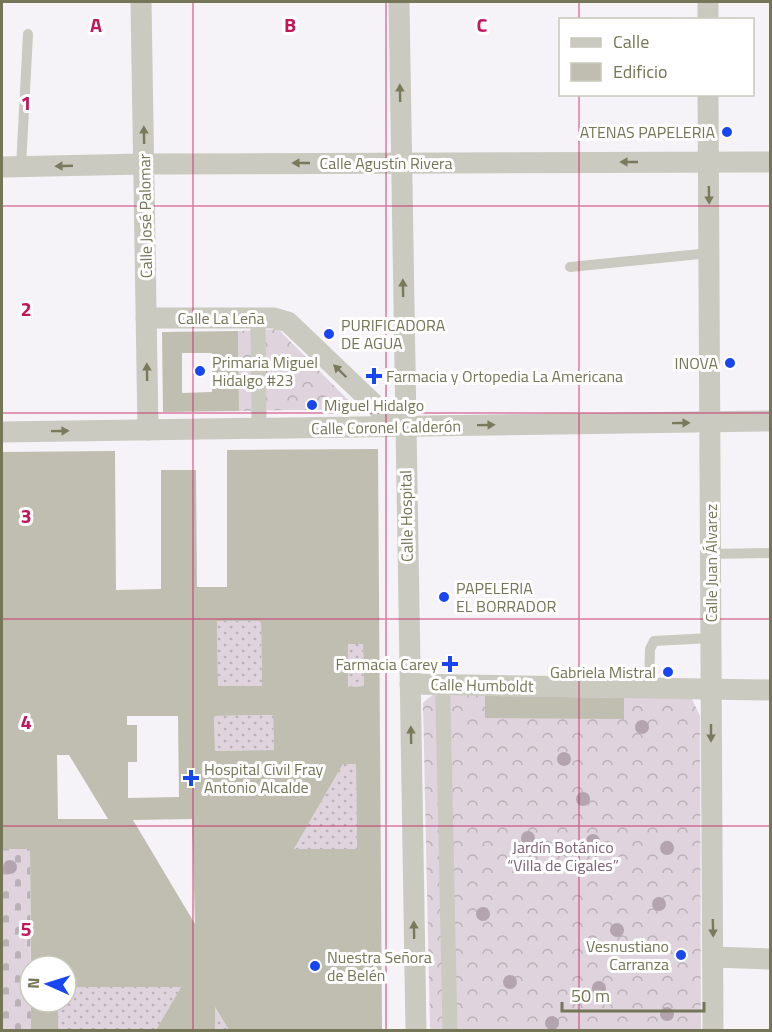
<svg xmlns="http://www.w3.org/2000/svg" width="772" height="1032" viewBox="0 0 772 1032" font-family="'Titillium Web',sans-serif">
<defs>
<pattern id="grass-dots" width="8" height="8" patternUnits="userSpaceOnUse" patternTransform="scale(1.5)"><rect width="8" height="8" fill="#dfd4dd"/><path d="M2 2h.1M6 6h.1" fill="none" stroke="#b9b1b6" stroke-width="1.8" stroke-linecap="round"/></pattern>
<pattern id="forest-crowns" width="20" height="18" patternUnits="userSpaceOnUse" patternTransform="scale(1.5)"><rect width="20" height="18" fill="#dfd4dd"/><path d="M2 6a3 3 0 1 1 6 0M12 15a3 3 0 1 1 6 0" fill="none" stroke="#b9b1b6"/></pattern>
<pattern id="cemetery-stones" width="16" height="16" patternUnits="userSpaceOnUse" patternTransform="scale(1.5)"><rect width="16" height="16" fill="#dfd4dd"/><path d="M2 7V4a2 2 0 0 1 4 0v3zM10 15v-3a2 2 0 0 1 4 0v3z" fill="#b9b1b6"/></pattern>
</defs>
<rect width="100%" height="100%" fill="#f5f3f7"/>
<g fill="url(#grass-dots)">
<polygon points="217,621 261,621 262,686 218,686"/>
<polygon points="348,644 363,644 364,686 348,687"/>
<polygon points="273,715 274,750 215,751 214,716"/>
<polygon points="343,764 356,764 357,849 294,849"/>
<polygon points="66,987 181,987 156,1030 58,1030 58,1002 66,1002"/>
<polygon points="215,1007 229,1030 215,1030"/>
</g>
<g fill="url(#forest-crowns)">
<polygon points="278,329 357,409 239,411 238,331"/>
<polygon points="439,689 691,697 700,716 701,1030 430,1030 423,703"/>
</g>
<polygon fill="url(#cemetery-stones)" points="2,849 30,849 31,1030 2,1030"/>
<g fill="#bfbeb1" fill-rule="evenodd">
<path d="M238,331L239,411L163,412L162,332ZM182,353H212V392L182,393Z"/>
<path d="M378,449L382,1030H229L215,1007V1030H156L181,987H66V966H31L30,849H2V452L115,451L116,590L161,589V470H196L197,587H227V450ZM217,621H261L262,686H218ZM348,644H363L364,686L348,687ZM273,715L274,750L215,751L214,716ZM127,716H178L179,797L128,798V762H137V725H127ZM57,755H69L108,819H58ZM343,764H356L357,849H294ZM192,819L195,924L133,820Z"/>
<polygon points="485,696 624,698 624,719 485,718"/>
<rect x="31" y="1002" width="27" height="28"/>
</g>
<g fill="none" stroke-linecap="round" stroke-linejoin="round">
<g stroke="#cacac1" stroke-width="10">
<polyline points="21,167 28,34"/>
<polyline points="570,267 710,253"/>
<polyline points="711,554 770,553"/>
<polyline points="649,687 650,649 654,641 711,638"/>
</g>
<g stroke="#cacac1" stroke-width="15">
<polyline points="258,318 259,428"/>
<polyline points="443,699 450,1030"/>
</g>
<g stroke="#cacac1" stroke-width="21">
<polyline points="141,2 148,430"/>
<polyline points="399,2 416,1030"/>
<polyline points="708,2 708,20"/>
<polyline points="708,94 713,1030"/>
<polyline points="2,167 144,164 770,162"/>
<polyline points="146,318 274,318 288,322 397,426"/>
<polyline points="2,432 770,421"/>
<polyline points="410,684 770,690"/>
<polyline points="713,957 770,959"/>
</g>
</g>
<g fill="#b3a4af">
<circle cx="642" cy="727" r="7"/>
<circle cx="564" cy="759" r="7"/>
<circle cx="583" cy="799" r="7"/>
<circle cx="528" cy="838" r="7"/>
<circle cx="593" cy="841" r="7"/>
<circle cx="667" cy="848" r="7"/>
<circle cx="10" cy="867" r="7"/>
<circle cx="659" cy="904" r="7"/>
<circle cx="483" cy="914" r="7"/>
<circle cx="617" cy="930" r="7"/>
<circle cx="510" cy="982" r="7"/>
<circle cx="599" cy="988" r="7"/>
<circle cx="667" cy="1014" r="7"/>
<circle cx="552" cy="1023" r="7"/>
</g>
<defs><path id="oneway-solid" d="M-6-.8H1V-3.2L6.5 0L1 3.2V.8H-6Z" transform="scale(1.5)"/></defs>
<g fill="#79795c">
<use href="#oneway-solid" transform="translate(400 93) rotate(-91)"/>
<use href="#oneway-solid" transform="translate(144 135) rotate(-91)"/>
<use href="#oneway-solid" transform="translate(629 162) rotate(180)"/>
<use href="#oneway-solid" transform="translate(301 163) rotate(180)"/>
<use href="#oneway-solid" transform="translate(64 166) rotate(178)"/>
<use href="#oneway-solid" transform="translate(709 195) rotate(89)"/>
<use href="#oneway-solid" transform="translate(403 288) rotate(-91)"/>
<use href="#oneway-solid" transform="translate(340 371) rotate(-136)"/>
<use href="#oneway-solid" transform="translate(147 372) rotate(-91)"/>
<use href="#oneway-solid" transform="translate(681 423) rotate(-1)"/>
<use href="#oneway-solid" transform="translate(486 425) rotate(-1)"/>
<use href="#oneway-solid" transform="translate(60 431) rotate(-1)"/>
<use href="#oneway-solid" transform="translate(711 733) rotate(90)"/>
<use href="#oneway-solid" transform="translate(411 735) rotate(-91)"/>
<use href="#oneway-solid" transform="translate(713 928) rotate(89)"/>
<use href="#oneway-solid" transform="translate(414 930) rotate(-91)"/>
</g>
<path fill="none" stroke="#c2185b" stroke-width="1.5" stroke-opacity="0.55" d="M193,2V1030M386,2V1030M579,2V20M579,94V1030M2,206H770M2,413H770M2,619H770M2,826H770"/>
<g fill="#1846f1" stroke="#fff" stroke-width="2">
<circle cx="727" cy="132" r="6"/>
<circle cx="329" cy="334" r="6"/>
<circle cx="730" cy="363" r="6"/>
<circle cx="200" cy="371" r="6"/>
<path d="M371 367h6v6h6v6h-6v6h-6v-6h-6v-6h6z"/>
<circle cx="312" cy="405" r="6"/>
<circle cx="444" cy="597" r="6"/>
<path d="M447 655h6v6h6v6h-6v6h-6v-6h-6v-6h6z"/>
<circle cx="668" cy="672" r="6"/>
<path d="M188 769h6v6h6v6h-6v6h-6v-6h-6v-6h6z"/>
<circle cx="681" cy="955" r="6"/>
<circle cx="315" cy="966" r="6"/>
</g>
<g text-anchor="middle" stroke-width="6" stroke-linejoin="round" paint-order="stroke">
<g font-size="16" fill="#757557" stroke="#fff" text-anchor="start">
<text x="715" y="138" text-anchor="end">ATENAS PAPELERIA</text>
<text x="341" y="331">PURIFICADORA<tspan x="341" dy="18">DE AGUA</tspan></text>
<text x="212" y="368">Primaria Miguel<tspan x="212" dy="18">Hidalgo #23</tspan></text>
<text x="718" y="369" text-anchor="end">INOVA</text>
<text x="386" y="382">Farmacia y Ortopedia La Americana</text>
<text x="324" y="411">Miguel Hidalgo</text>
<text x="456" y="594">PAPELERIA<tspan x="456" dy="18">EL BORRADOR</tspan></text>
<text x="438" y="670" text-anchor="end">Farmacia Carey</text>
<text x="656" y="678" text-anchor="end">Gabriela Mistral</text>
<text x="204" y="775">Hospital Civil Fray<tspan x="204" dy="18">Antonio Alcalde</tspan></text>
<text x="669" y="952" text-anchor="end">Vesnustiano<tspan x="669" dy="18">Carranza</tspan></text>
<text x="327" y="963">Nuestra Señora<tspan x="327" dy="18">de Belén</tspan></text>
</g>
<g font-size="16" fill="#757557" stroke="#fff">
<text x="386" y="169">Calle Agustín Rivera</text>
<text transform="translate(145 216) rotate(-91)" y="6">Calle José Palomar</text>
<text x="221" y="324">Calle La Leña</text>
<text transform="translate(386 427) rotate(-1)" y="6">Calle Coronel Calderón</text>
<text transform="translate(406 516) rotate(-91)" y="6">Calle Hospital</text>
<text transform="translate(711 563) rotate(-90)" y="6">Calle Juan Álvarez</text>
<text transform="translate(482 685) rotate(1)" y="6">Calle Humboldt</text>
</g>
<g font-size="16" fill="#7d6374" stroke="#fff">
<text x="563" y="853">Jardín Botánico<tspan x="563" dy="18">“Villa de Cigales”</tspan></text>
</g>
</g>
<g font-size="20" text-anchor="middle" font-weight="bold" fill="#c2185b" stroke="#fff" stroke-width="6" stroke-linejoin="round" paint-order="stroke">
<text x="96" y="32">A</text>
<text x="290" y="32">B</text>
<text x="482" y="32">C</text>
<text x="26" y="110">1</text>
<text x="26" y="316">2</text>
<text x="26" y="523">3</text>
<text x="26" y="729">4</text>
<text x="26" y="936">5</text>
</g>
<rect width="772" height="1032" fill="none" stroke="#757557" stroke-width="6"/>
<rect x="559" y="18" width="195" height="78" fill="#ffffff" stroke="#c8c8bc" stroke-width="1.5"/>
<rect x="571" y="38" width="30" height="9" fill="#cacac1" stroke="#c8c8bc" stroke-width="1.5"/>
<text x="613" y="48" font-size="18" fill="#757557">Calle</text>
<rect x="571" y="63" width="30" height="18" fill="#bfbeb1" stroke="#c8c8bc" stroke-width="1.5"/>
<text x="613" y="78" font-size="18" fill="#757557">Edificio</text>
<g transform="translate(48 984) rotate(273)"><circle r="28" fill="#ffffff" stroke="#c8c8bc" stroke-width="1.5"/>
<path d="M0-4.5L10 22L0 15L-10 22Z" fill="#1846f1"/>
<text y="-9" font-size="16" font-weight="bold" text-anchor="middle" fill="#757557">N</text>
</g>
<path d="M562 1002v9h142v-9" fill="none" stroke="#757557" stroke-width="3"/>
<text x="571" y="1002" font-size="18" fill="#757557" stroke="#ffffff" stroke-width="4.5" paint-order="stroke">50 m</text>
</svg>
